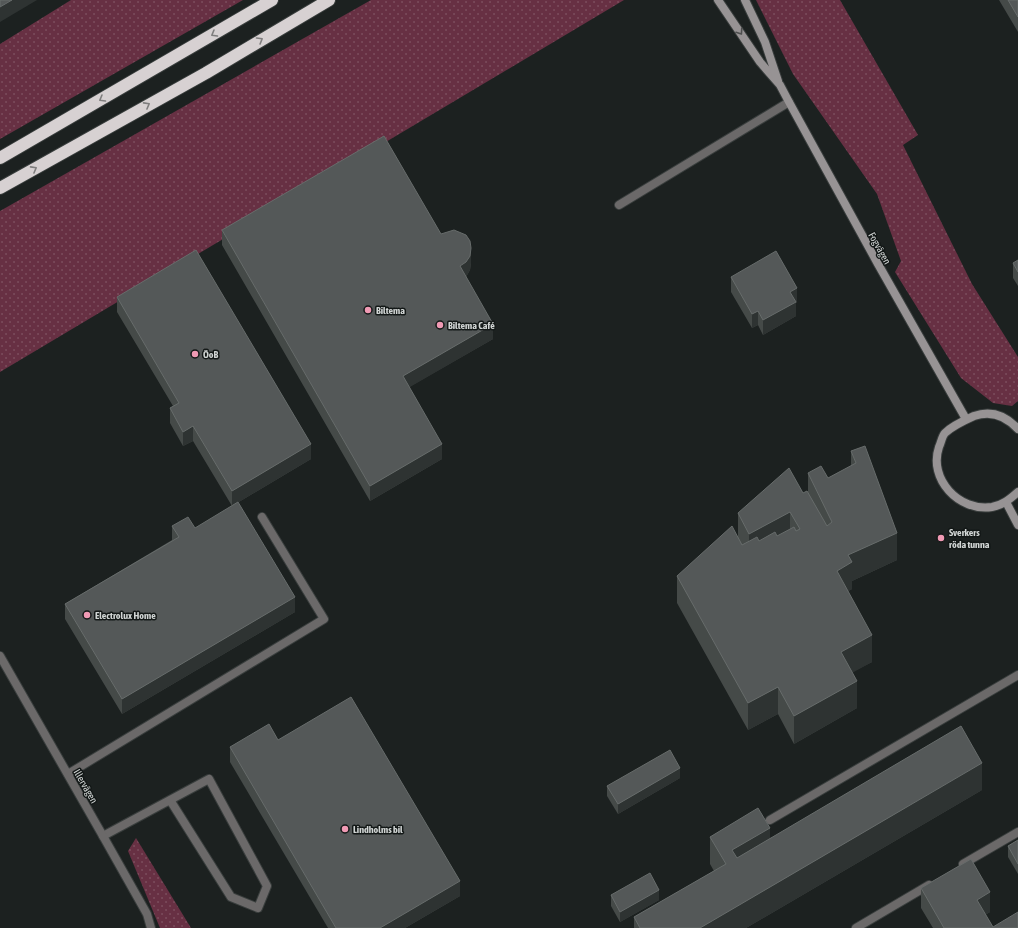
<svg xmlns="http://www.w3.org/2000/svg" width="1018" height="928" viewBox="0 0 1018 928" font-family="'Asap Condensed',sans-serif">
<defs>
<pattern id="grass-dots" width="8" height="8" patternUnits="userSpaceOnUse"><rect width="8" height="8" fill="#673043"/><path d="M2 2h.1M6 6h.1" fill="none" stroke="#7c4d5d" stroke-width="1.8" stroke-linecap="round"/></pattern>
</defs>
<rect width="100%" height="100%" fill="#1c2120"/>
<g fill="url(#grass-dots)">
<polygon points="71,0 243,0 0,139 0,44"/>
<polygon points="371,0 624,0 0,372 0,211"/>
<polygon points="756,0 840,0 918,135 903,145 972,284 1018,357 1018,401 1012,406 993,403 961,378 895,272 901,261 877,194 793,74"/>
<polygon points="136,838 191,928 160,928 128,851"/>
</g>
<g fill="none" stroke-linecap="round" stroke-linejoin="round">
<g stroke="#393e3d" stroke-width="10">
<g id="lane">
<polyline points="619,205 789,102"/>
<polyline points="68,774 324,619 262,517"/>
<polyline points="770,820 1018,675"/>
<polyline points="103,836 209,779 267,886 258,908 231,897 170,800"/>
<polyline points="963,864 1018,832"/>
<polyline points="856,928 929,885"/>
</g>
</g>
<g stroke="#393e3d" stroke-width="10">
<polyline id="street" points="0,656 103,836 147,914 151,928"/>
</g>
<g stroke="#393e3d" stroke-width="10">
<g id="secondary">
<polyline points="718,0 760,62 780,85 789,102 878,264 966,419"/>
<polyline points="745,0 765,42 778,81"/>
<path d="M1018,429C1006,416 991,410 974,416C965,420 952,426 945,433C942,436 941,443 939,447C928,479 959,512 992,507C1003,505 1010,499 1018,492"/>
<polyline points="1006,502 1018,525"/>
</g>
</g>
<g stroke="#393e3d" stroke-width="14">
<g id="highway">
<polyline points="0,158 272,0"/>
<polyline points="0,188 206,73 329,0"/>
</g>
</g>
<use href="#lane" stroke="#6b6969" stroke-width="8"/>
<use href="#street" stroke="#6b6969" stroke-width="8"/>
<use href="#secondary" stroke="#979394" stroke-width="8"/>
<use href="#highway" stroke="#d7d1d2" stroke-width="12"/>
</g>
<g fill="#454a48">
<polygon points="999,0 1018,0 1018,32"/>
<polygon points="222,230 441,234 471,263 470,270 466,277 493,339 409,387 442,459 370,501 222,245"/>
<polygon points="1018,260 1018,286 1013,278 1013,263"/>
<polygon points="731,277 797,302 796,303 796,316 763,335 758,325 752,328 731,292"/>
<polygon points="117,297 311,459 232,506 193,441 183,446 170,423 170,408 173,406 117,312"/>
<polygon points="851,451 897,560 852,581 852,589 848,591 872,662 852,672 857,708 794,744 778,714 748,730 677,603 677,576 738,537 738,513 803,493 808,493 808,473 828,478 851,466"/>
<polygon points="172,526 195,528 295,612 122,714 65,619 65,604 172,540"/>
<polygon points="278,740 460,896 405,928 328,928 230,762 230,747"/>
<polygon points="680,778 618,814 607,796 607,786"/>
<polygon points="982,790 746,928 634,928 634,917 714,871 710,864 710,837 770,838"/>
<polygon points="1018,840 1018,874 1008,857 1008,846"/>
<polygon points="921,888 990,912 985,915 993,927 1018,928 933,928 921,908"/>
<polygon points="611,895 659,900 620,922 611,906"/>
</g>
<g fill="#2e3332">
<polygon points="12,0 37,0 0,22 0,7"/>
<polygon points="471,248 471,263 470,270 466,277 460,266"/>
<polygon points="797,288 797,302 796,303 796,316 763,335 763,320 790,292"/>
<polygon points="758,311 758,325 752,328 752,314"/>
<polygon points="493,324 493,339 403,391 403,376"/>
<polygon points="193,426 193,441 183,446 183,432"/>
<polygon points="311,444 311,459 232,506 232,491"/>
<polygon points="442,444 442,459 370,501 370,486"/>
<polygon points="790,512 790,539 749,561 749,534"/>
<polygon points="897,533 897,560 852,581 852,589 837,598 837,571 848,555"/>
<polygon points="295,597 295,612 122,714 122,699"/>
<polygon points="872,635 872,662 841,679 841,652"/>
<polygon points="857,681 857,708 794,744 794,716"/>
<polygon points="778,687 778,714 748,730 748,703"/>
<polygon points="982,763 982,790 746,928 700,928"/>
<polygon points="680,768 680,778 618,814 618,804"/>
<polygon points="770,828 770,855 732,877 732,850"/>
<polygon points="460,881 460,896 405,928 380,928"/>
<polygon points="659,890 659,900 620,922 620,912"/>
<polygon points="990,892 990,912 977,920 977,900"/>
</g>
<g fill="#545858" stroke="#676c6b">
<polygon points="0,0 12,0 0,7"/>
<polygon points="1008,0 1018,0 1018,17"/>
<polygon points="384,136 441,234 454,230 466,235 470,241 471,248 470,256 466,262 460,266 493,324 403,376 442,444 370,486 222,230"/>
<polygon points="196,250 311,444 232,491 193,426 183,432 170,408 179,403 117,297"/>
<polygon points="776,251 797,288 790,292 796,302 763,320 758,311 752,314 731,277"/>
<polygon points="1018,260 1018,272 1013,263"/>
<polygon points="865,446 897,533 848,555 852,562 837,571 872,635 841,652 857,681 794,716 778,687 748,703 677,576 732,526 742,545 757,537 759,541 775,532 777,536 794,527 796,531 800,529 790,512 749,534 738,513 789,468 803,493 807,491 827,526 832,522 808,473 821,466 828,478 856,463 851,451"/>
<polygon points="238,502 295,597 122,699 65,604 179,537 172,526 188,517 195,528"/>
<polygon points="351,697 460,881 380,928 336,928 230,747 269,724 278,740"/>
<polygon points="961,726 982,763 700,928 640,928 634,917 726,864 710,837 758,808 770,828 732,850 737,858"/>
<polygon points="670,750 680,768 618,804 607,786"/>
<polygon points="1018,840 1018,864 1008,846"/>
<polygon points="971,859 990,892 977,900 993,927 1018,912 1018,928 944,928 921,888"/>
<polygon points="650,873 659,890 620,912 611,895"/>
</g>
<defs><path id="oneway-chevron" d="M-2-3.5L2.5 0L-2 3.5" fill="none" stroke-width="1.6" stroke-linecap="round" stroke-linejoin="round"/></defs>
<use stroke="#4e4f4f" href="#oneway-chevron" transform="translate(740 32) rotate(56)"/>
<g stroke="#7f7e7e">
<use href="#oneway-chevron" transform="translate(214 34) rotate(150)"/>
<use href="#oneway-chevron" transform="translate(260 40) rotate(-31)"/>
<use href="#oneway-chevron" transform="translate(102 99) rotate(150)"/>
<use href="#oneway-chevron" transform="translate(147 105) rotate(-29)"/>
<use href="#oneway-chevron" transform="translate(34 169) rotate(-29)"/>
</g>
<g fill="#f09ab4" stroke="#131817" stroke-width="1.5">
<circle cx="368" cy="310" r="4"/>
<circle cx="440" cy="325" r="4"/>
<circle cx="195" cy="354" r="4"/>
<circle cx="941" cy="538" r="4"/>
<circle cx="87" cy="615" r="4"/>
<circle cx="345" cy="829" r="4"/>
</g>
<g text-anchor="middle" stroke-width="3" stroke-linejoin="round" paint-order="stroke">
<g font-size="10" fill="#d1d5d4" stroke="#131817">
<text transform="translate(880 248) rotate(61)" y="4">Fogvägen</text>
<text transform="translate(86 786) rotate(60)" y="4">Illervägen</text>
</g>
<g font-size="10" font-weight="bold" fill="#d1d5d4" stroke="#131817" text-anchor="start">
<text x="376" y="314">Biltema</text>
<text x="448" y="329">Biltema Café</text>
<text x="203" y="358">ÖoB</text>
<text x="949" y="536">Sverkers<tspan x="949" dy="12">röda tunna</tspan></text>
<text x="95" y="619">Electrolux Home</text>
<text x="353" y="833">Lindholms bil</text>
</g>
</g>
</svg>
